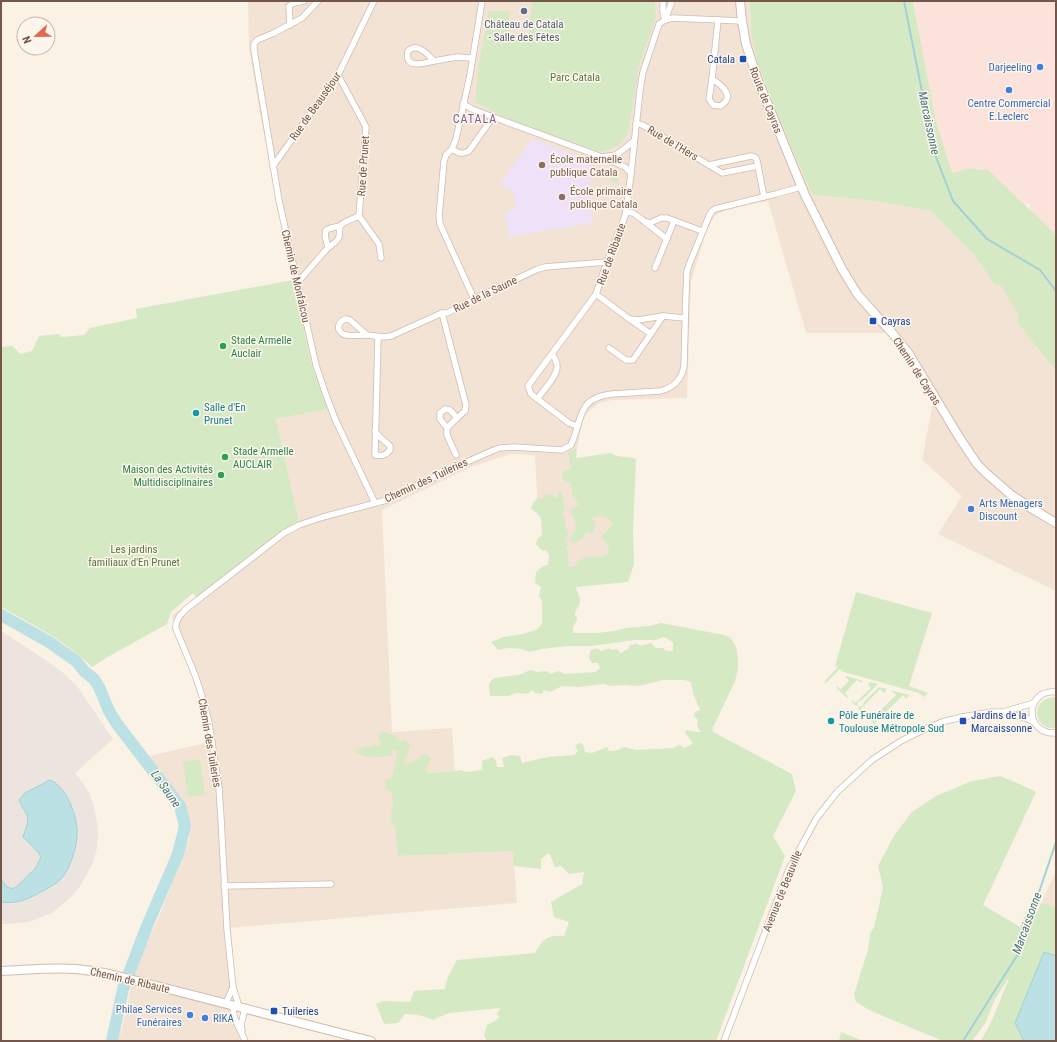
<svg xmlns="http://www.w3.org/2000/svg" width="1057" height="1042" viewBox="0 0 1057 1042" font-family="'Roboto Condensed',sans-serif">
<rect width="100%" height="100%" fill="#fbf2e6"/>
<g fill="#f3e3d4">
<polygon points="248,1 750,1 751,32 757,61 774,106 812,195 836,197 874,201 931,211 975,256 995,285 1001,286 1019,316 1018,323 1056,371 1056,591 938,534 962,496 922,460 933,402 902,352 886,333 806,333 768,201 726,210 717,214 711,222 706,232 691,282 687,398 612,400 599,403 588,412 582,423 577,448 568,452 571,460 630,459 627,574 568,577 563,507 538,510 535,455 510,454 471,467 382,510 392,732 452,728 455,771 393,775 398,856 513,851 517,903 231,928 236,1017 244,1041 118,1041 122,1029 135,967 159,917 190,836 181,798 149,756 214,741 172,615 197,598 299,522 276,419 328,409 311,363 280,218 260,114 249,48"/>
<polygon points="1056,871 1056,907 1041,903"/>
</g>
<polygon fill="#fbe2da" points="913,1 1056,1 1056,235 1030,211 1029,204 1025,205 987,170 980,170 970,168 952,174 936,122"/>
<polygon fill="#ece5df" points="1,631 40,656 62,672 77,686 113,739 75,773 82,782 89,793 94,807 97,822 98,835 97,848 93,862 87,874 81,885 72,896 52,913 29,922 7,924 1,924"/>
<polygon fill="#efe2f8" points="532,139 590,161 590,192 592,223 509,237 506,213 518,207 516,207 514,192 500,184"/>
<g fill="#d5e9c4">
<polygon points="532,1 654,1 655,5 656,17 639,65 628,134 618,146 600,152 508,119 475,102 479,63 489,11 509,11 509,34 529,35"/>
<polygon points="750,1 913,1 936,122 952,173 970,168 980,170 987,169 1025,205 1056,235 1056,371 1017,322 1019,316 1001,286 995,285 975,256 931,211 874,201 836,197 812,195 774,106 757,61 751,32"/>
<path d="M610,173H615L618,178V184C610,181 610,181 610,173Z"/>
<path d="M293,280L311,363L328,409L276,419L299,522L197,598L193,593L171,612L167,624L106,658L92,667C66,641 33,625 1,607V347L13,346L20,354L32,351L39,336L59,334L62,337L84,335L90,328L137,318L136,309Z"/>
<path d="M577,448L576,458L611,453L617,456L634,458L636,460L633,532L634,564L628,582L576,587C576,592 581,597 580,602C579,607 575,609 575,615L577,617V620L573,627V633H597L615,631L625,628L649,626L661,623L724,635L731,638L736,647L738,658V669L735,681L712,730L715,733L792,774L796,791L773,836L785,856L716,1041H487L484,1036L487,1025L495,1021L499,1017L497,1013L501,1008L449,1013L433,1020L419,1015L405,1014L398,1023L384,1024L376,1004L383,1001L410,1002L414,991L445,989L447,979L457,960L535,953C544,939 546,935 564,936L569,922L554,917L551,902L582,884L584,872L569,874L561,866L555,867L549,853L541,859V869L514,866L513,851L398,856L395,828L392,824L391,815L393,806L392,792L386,789L385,780L392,778L397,754L396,750L393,749L392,755C380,758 368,758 356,753V750L365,746L371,747L373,744L377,746L382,744L377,738L382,731L395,736L400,741L404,740L410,744V748L406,755L404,764C412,763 418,759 425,754L429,756L431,759L429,764L425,769L428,773L455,771L460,770L466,772L482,770V761L493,757L496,761L497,767H504L502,758L512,755L520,756L522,763L548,757L574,755L578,751L575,746L579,743L583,744L585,752L592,753L607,747L609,751H615L625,747L636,750L673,748L680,745L685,748L693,743L685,733L686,730L695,732H701L697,726L698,720L694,716L695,712L700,710L693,693L691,682L684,680H663L638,686L625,685L611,686L604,684L578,687L562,686L550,692L544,690L542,694L535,693L533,690L527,694L516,693L508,696H490L489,684L494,678L519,675L530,670L537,672L547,671L550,674L559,671L564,674L596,672L600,668L598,663H592L589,658L591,650L597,648L601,651L610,648L611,650L617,649L621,653L628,649L630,645L637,644L641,646L651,643L656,648H663L666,651H673V642L664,637L656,640H635L592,646H567L542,649L530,652L522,649L508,648L498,650L491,642L504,637L523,634L538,629L542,623V602L539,595L541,587L535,583L536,572L543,566L548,565L549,555L546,550L543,551L539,548L536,544L538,538L542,536C541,520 544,518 531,508L533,503L538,498L542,499L545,495L551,494L556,498L558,497V492L561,491L565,508L563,512L568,535L565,542L569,545L566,547L569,561L568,567L575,566C580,557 590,555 599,558L608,553L609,548L605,541L601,537L613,524L609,519L599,516L591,518L596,523L593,533L590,534L589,532L583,535V539L574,543L570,541V537C580,527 575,521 570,510L579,505L572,494L571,483L563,480L562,472L571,469L568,452Z"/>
<polygon points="856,592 932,613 909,686 928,693 924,697 919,693 844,672 843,672 840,669 826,683 824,682 838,667 835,666"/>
<polygon points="847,676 863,681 861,683 857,680 845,693 848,696 847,698 836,687 837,686 841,689 849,681 846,677"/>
<polygon points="870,682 878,684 861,701 860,700 857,703 858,704 856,706 851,701 852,700 855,703 871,688 868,684"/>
<polygon points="879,687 887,689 884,693 880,689 861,709 864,713 863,714 858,708 860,706 861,707 864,704 863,703"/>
<polygon points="892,691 893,691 910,695 906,699 903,695 875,723 878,727 878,728 867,717 868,716 872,719 896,695"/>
<path d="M1055,697L1056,698V728C1034,731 1028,699 1055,697Z"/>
<polygon points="200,759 205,795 188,797 183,762"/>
<polygon points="1000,776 1017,783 1036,792 983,905 1020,927 1029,907 1036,914 1041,903 1056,907 1056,1041 981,1041 992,1020 1010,976 995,999 986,1022 972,1041 943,1041 871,1011 856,1002 854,994 868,950 870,934 874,927 879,906 883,887 878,866 895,834 912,812 936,796 972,781"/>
<polygon points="841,1032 863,1041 839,1041"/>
</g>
<g fill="#bbe1e4" stroke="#a1d1d6">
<path d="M50,780C61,785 66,794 71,805C79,825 79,839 72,859C69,866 67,872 62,878C56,884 47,889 39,893C27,900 15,904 1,902V879C5,884 8,890 15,888L35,869L41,857L38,852L23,837C24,833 26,829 27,825C30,814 22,809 19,800L25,793Z"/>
<polygon points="1044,952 1056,956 1056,1038 1055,1041 1024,1041 1015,1023"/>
</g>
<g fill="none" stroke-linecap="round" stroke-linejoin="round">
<g stroke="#a1d1d6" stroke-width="2">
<polyline points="904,1 934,152 953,201 987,239 1040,270 1056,291"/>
<polyline points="963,1041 1018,954 1056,842"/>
</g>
<polyline stroke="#bbe1e4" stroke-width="12" points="1,615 49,642 76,661 85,672 94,679 99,687 109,711 117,724 180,806 185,826 178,854 147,926 123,989 112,1041"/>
<g stroke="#cfbbaf" stroke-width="7">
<g id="street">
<polyline points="318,1 302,18 274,33 257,40 254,44 254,50 279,201 316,365 325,392 335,419 375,503"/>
<path d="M482,1L470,75L456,139L452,149C459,153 461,155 469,151L493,117"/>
<polyline points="663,1 663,13 665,20"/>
<polyline points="665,20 672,1"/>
<polyline points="290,25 289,6 294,3 304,1"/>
<path d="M434,61C424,63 404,70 408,51C418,42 427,54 434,61L457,57L472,58"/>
<path d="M712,79C722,85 736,97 720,106L713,105L709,99Z"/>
<polyline points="712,79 718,20"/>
<polyline points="463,104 472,109 493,117 602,157 616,155 634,141"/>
<polyline points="636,123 642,125 648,128 722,173 758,166 764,197"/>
<polyline points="452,149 446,155 444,161 439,216 440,224 474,299"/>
<polyline points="603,157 625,167 631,173"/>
<path d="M709,165L751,156C757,157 757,160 758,166"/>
<polyline points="273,166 338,75 374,1"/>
<polyline points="626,212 633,213 644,221 650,223 661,218 667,218 702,231"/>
<polyline points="359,216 379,244 381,258"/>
<polyline points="645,222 667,239"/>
<path d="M328,247L325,236L326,230L331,228L340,226C344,221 353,219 359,216L366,127L338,75"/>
<polyline points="655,268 674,221"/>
<path d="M298,282L325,251C329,246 337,243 339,237C340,234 339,230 340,226"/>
<polyline points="596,294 628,318 651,334"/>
<polyline points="442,313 466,405 465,411 457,418"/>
<path d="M346,319L350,320L367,335C360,335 349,337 343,334C335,329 339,321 346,319Z"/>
<polyline points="630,319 638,320 663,316 685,318"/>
<polyline points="367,335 384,337 391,336 442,313 447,313 474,299 538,269 545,267 607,262"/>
<polyline points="609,348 626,360 633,360 663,316"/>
<path d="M537,399C543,391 558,375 557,366C557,361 555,358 552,354"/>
<polyline points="577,426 569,423 531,394 528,386 596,294 607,262 624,219 626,212 631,173 640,90 643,72 659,24 665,20 673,18 742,21"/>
<polyline points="447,428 457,418 450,410 445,409 440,413 440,419 447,428 447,435 456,455"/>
<path d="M375,431L379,436L390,446V450C385,456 382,456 375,455L378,337"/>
<path d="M1056,692C1024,689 1024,735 1056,733"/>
<polyline points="1004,712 1028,719 1034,722"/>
<polyline points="224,886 331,884"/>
<polyline points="226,1003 233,987"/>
<path d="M233,1005C232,1019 241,1029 245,1041"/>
<path d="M238,1007V1003L233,987L227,929L221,819L219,788L216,768L209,723L203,699L195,675L176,629C175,620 180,615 186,609L284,533L299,525L323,517L387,500L460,465L494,450L500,448L514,447L562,450L571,445C583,419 576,398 612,394L660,391C673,388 682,379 684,366L686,292L687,271L689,265L709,216L712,211L715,209L776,194L801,187"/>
<polyline points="242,1030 241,1025 245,1008"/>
<polyline points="724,1041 789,869 816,819 837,792 872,760 901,741 927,728 942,722 962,717 992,712 1003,712 1034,703"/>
</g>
</g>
<g stroke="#d2bbac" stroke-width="10">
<g id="secondary">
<polyline points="740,1 742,21 746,44 757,78 805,195 842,269 858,295 893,334 909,354 959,437 977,464 986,473 1010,494 1031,508 1056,523"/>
<path d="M1,971C26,970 51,967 76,969C88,970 99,972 110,974L371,1041"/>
</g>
</g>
<use href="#street" stroke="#fff" stroke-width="5.5"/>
<use href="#secondary" stroke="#fff" stroke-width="8"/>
</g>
<circle fill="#5c6f8a" stroke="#fef6ec" stroke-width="1.5" cx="524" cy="11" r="4"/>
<g fill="#1a4fb4" stroke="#fef6ec" stroke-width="1.5">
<rect x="739" y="55" width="8" height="8" rx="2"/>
<rect x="869" y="317" width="8" height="8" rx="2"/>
<rect x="959" y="717" width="8" height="8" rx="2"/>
<rect x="270" y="1007" width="8" height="8" rx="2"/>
</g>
<g fill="#3f7fe0" stroke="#fef6ec" stroke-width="1.5">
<circle cx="1040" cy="67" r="4"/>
<circle cx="1009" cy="90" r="4"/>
<circle cx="971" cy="509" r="4"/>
<circle cx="190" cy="1015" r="4"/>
<circle cx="205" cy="1018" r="4"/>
</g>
<g fill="#8d6e63" stroke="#fef6ec" stroke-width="1.5">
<circle cx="542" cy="165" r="4"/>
<circle cx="562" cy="197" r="4"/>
</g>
<g fill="#2e9e5b" stroke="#fef6ec" stroke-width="1.5">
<circle cx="223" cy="346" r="4"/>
<circle cx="225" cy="457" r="4"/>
<circle cx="221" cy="475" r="4"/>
</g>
<g fill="#0f9aa8" stroke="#fef6ec" stroke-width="1.5">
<circle cx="196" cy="413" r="4"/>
<circle cx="831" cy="721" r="4"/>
</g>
<g text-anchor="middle" stroke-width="3" stroke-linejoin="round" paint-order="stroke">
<g font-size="11" fill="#4e5e75" stroke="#fef6ec">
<text x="524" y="28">Château de Catala<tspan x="524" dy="13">- Salle des Fêtes</tspan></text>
</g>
<g font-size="11" fill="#164399" stroke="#fef6ec" text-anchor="start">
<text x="735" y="63" text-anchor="end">Catala</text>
<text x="881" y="325">Cayras</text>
<text x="971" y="719">Jardins de la<tspan x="971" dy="13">Marcaissonne</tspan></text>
<text x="282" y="1015">Tuileries</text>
</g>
<g font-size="11" fill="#366cbe" stroke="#fef6ec" text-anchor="end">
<text x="1032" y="71">Darjeeling</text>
<text x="1009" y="107" text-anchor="middle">Centre Commercial<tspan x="1009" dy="13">E.Leclerc</tspan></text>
<text x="979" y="507" text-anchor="start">Arts Menagers<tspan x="979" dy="13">Discount</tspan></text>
<text x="182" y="1013">Philae Services<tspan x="182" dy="13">Funéraires</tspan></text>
<text x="213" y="1022" text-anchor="start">RIKA</text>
</g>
<g font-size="11" fill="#567943" stroke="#fef6ec">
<text x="575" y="81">Parc Catala</text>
<text x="134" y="553">Les jardins<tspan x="134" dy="13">familiaux d'En Prunet</tspan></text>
</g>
<g font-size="11" fill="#74574b" stroke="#fef6ec">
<text transform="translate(766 100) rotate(68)" y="4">Route de Cayras</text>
<text transform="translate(315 106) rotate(-55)" y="4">Rue de Beauséjour</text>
<text transform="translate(673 143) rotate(31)" y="4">Rue de l'Hers</text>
<text transform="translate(363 166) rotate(-86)" y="4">Rue de Prunet</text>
<text transform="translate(611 254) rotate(-70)" y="4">Rue de Ribaute</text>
<text transform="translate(296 276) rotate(77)" y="4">Chemin de Monfalcou</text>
<text transform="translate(485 294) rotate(-26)" y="4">Rue de la Saune</text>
<text transform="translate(917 371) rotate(57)" y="4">Chemin de Cayras</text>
<text transform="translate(426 480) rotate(-25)" y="4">Chemin des Tuileries</text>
<text transform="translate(210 743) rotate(80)" y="4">Chemin des Tuileries</text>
<text transform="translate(782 891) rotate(-68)" y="4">Avenue de Beauville</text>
<text transform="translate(130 980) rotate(13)" y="4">Chemin de Ribaute</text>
</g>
<g font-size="11" fill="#785e54" stroke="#fef6ec" text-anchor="start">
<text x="550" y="163">École maternelle<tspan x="550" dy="13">publique Catala</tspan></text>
<text x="570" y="195">École primaire<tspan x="570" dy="13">publique Catala</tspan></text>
</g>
<g font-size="11" fill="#27864d" stroke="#fef6ec" text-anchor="start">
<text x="231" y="344">Stade Armelle<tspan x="231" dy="13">Auclair</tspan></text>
<text x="233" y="455">Stade Armelle<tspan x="233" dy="13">AUCLAIR</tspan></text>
<text x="213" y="473" text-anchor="end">Maison des Activités<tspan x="213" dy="13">Multidisciplinaires</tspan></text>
</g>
<g font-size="11" fill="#0d838f" stroke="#fef6ec" text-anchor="start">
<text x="204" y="411">Salle d'En<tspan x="204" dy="13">Prunet</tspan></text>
<text x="839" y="719">Pôle Funéraire de<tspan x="839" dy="13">Toulouse Métropole Sud</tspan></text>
</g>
<g font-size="12" letter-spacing="1" fill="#7e6390" stroke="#fef6ec">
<text x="475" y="123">CATALA</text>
</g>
<g font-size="12" font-style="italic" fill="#43797f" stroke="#fef6ec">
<text transform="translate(929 123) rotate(78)" y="4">Marcaissonne</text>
<text transform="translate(166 789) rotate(55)" y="4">La Saune</text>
<text transform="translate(1027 923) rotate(-70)" y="4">Marcaissonne</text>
</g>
</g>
<rect width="1057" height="1042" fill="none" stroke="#74574b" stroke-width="4"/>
<g transform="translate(36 36) rotate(248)"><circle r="19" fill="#fef6ec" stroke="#c7b6ac"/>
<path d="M0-3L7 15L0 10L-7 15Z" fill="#e1674f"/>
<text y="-6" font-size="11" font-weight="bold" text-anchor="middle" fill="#74574b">N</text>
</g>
</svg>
